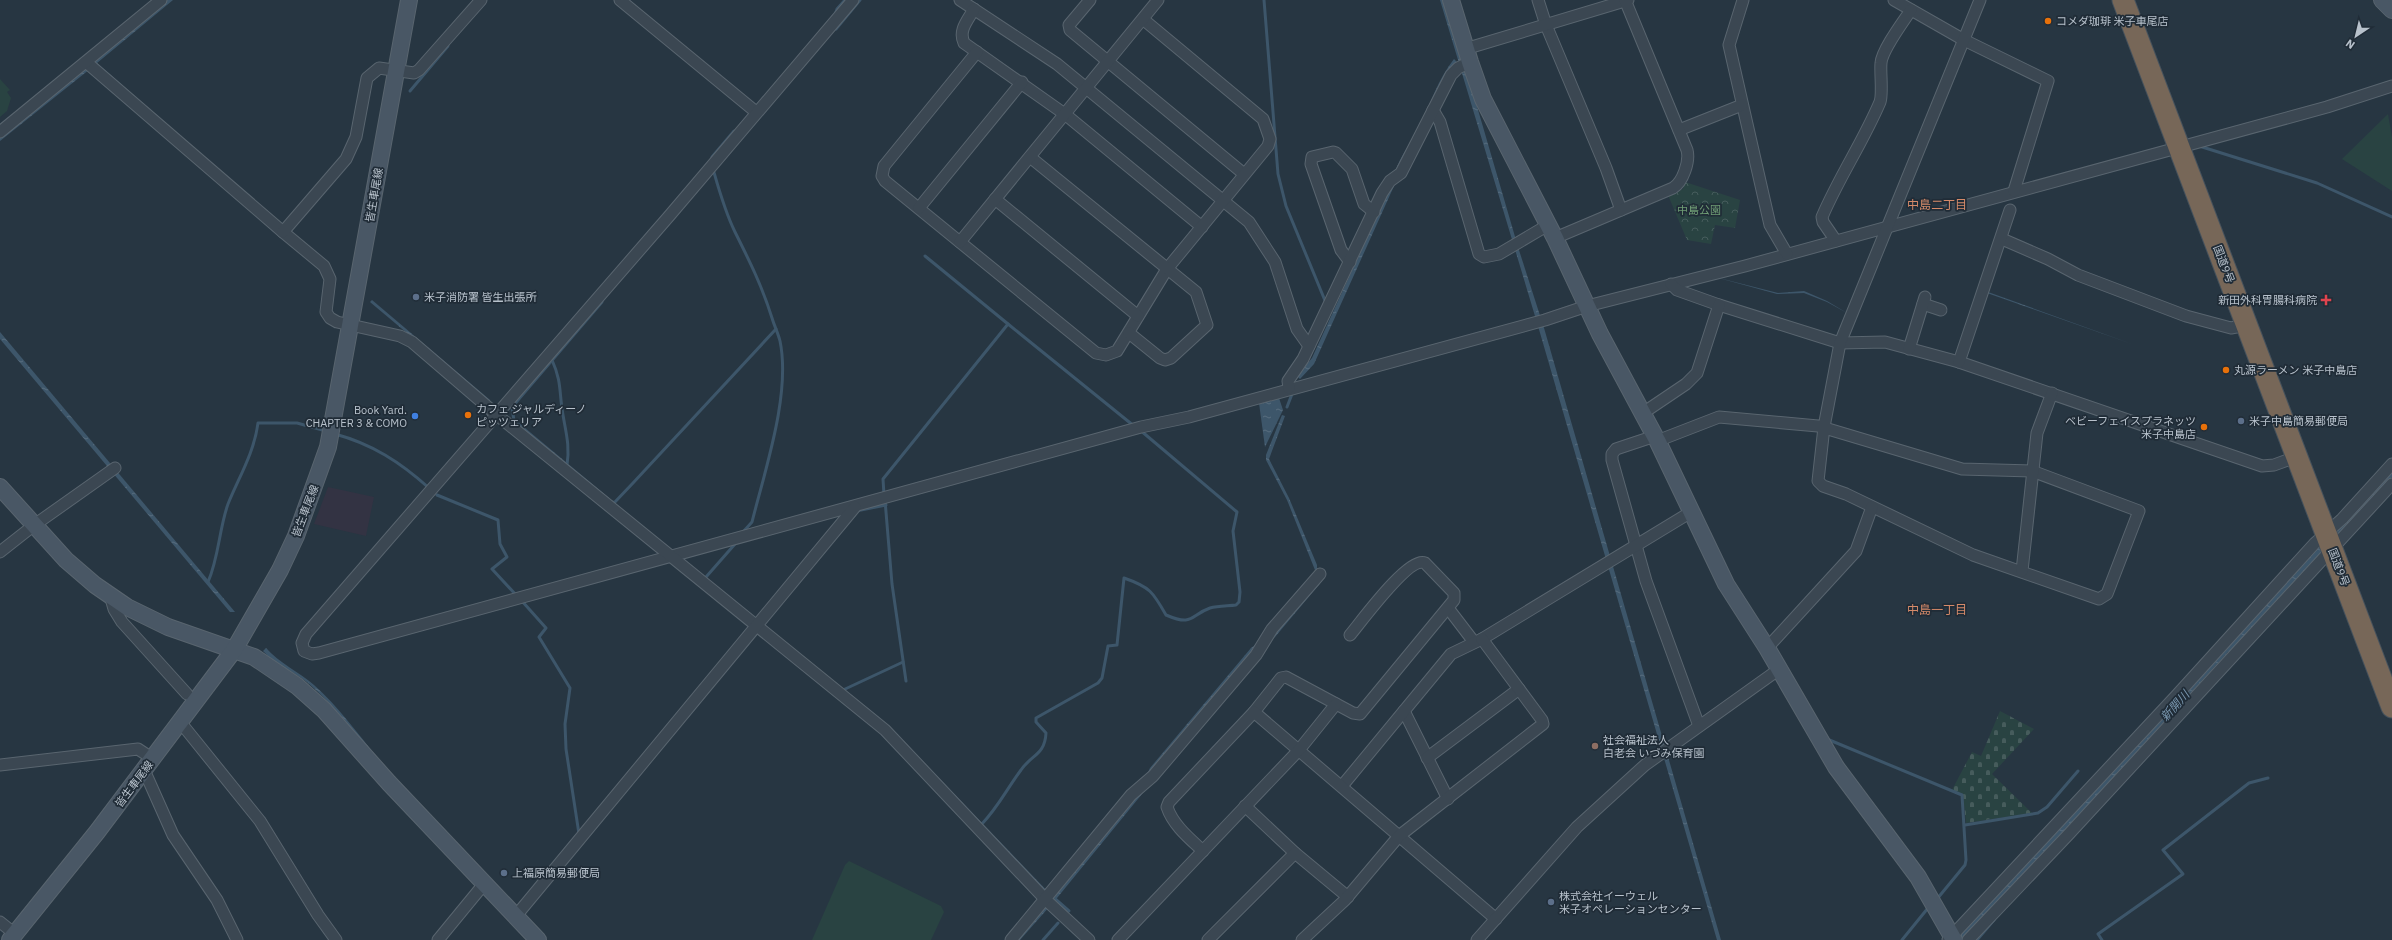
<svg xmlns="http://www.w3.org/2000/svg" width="2392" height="940" viewBox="0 0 2392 940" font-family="'IBM Plex Sans','Noto Sans JP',sans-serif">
<defs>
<pattern id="cemetery-stones" width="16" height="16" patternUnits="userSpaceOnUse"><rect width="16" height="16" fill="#294342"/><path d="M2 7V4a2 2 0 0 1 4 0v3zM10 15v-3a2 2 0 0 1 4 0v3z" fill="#465c5c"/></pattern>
<pattern id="park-crowns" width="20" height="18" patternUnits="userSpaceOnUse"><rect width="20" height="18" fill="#294342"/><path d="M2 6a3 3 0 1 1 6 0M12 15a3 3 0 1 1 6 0" fill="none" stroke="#465c5c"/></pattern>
<pattern id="water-ripples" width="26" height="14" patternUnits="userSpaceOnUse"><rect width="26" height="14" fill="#3d566a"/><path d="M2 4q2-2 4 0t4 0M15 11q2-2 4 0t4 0" fill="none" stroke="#576d7e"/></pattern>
</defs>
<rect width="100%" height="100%" fill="#273642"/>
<polygon fill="#333343" points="328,487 374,497 366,536 314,524"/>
<g fill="#294342">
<polygon points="0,79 10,90 7,92 11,98 7,111 0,117"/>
<polygon points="2388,114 2392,137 2392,191 2342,159"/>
<polygon points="849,861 941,906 944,912 931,940 812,940 845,865"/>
</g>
<polygon fill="url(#cemetery-stones)" points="2000,711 2034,729 1992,774 2032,813 1966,823 1963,795 1952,790 1972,752 1981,756"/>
<polygon fill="url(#park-crowns)" points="1685,182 1740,200 1735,228 1715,225 1711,244 1687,240 1668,195 1683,189"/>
<g fill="url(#water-ripples)">
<polygon points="166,0 173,0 97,63 282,225 95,65 0,141 0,136"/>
<polygon points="1440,0 1446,0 1518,247 1544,328 1721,940 1717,940 1538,326"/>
<path d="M1454,59L1457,62L1447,72L1398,170L1394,186L1314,364L1300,379L1297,376L1312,358L1392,183C1396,161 1410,145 1420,125C1431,103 1438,79 1454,59Z"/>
<polygon points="1715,277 1778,293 1804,291 1827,301 1847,313 1827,302 1804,293 1777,294"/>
<polygon points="1988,292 2132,344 1987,293"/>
<polygon points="372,300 490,400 489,402 370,302"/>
<polygon points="0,332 235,612 230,612 0,339"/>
<polygon points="1279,398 1283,410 1265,447 1259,403"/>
<polygon points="1282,415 1285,416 1269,459 1289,498 1317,565 1317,569 1315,570 1287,500 1266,460 1266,455"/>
<polygon points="513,418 615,503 614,505 512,420"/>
<polygon points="2392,467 2392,477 2258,620 2231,651 2228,652 1981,922 1963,940 1953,940"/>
<polygon points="1322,579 1322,581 1275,637 1254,652 1154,771 1142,794 1057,898 1020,940 1014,940 1044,903 863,707 864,705 889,726 1052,896 1139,791 1150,768 1251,648 1271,634"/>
<path d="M266,648C279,663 299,672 314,685C338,706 357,733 377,757L376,758C354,732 334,705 308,683C293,671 276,665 263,651Z"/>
</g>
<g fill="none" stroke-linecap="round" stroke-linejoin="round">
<g stroke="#3d566a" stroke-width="3">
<polyline points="1264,0 1278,174 1286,206 1326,303"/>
<polyline points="835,15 837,9 845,0"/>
<polyline points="836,29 860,0"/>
<polyline points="410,91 448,46"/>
<polyline points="2199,146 2317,183 2392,217"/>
<polyline points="712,157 734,131"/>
<path d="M713,169C719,190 725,212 735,232C750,262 762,286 772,318C774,325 778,333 780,341C791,394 765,470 752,522L743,532"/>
<polyline points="1008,324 1134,426"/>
<path d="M552,360C562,382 559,393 563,415C566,433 570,446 567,465"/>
<polyline points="1287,407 1292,394"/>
<polyline points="514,421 512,407 602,302"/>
<path d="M335,434C372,444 400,462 429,488"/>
<polyline points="437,495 498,520 500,544 507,557 492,569 517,596"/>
<polyline points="884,495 883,479 1008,324 925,256"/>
<polyline points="885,500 892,584 906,681"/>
<polyline points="613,502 614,503 633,483 776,329"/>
<polyline points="856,511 886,505"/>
<polyline points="706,577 735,544"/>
<path d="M208,582C219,557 219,529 228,504C239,477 254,453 258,423H297L326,431"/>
<polyline points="521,600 546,628 539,637 570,688 565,724 566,749 579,834"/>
<polyline points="843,690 903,662"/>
<polyline points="1827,739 1962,795 1966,860 1965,865 1937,899"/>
<path d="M981,825C999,806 1006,790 1021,770C1031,755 1045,755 1046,733L1036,722V718L1098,683L1102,678L1108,646L1117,645L1124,578C1150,587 1153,592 1166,615C1194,627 1190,615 1210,608C1218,606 1228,606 1236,605L1239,602L1240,592L1233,531L1237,512L1140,430"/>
<polyline points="1965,825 2038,813 2047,807 2078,771"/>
<polyline points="1053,897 1069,911"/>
<polyline points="1043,940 1058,923"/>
<polyline points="1902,940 1928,908"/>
<polyline points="1977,940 1994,920"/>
<polyline points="2102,940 2098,934 2183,874 2163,850 2249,783 2268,778"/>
</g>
<g stroke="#59656f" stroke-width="13">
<g id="street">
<polyline points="620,0 756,112"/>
<polyline points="853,0 670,215 306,634 302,643 304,651 312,654 319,653 1141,427 1189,417 1545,320 1587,306 1745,266 2327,107 2392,86"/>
<polyline points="960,0 1057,64 1249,222 1275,262 1297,329 1309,346"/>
<polyline points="1090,0 1069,25 1070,30 1244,174"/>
<polyline points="1538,0 1546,25 1606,168 1621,210"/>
<polyline points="1743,0 1729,45 1770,225 1787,254"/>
<polyline points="1894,0 1964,40 2048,81 2014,191"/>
<path d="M974,9C968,20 958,30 964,43L1066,115L1202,227"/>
<polyline points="1465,49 1628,0"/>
<polyline points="977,52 884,166 882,176 885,181 1096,353 1106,355 1117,351 1167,269 1268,146 1270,139 1263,119 1144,20"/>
<polyline points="86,62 283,232 324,266 330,279 326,312 330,318 337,322 400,336 412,342 497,415 885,730 1046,900 1089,940"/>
<polyline points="1433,110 1440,122 1479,254 1484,257 1499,254 1548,225"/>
<polyline points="1679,130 1742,105"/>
<polyline points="0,132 161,0"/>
<polyline points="1030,157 1196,292 1207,325 1171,358 1165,360 1160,358 1129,333"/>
<polyline points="995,199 1138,316"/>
<polyline points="919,208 1022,82"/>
<polyline points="283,232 346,159 356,137 367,78 379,68 414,73 419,70 481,0"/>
<path d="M1555,238L1673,188C1683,182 1690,161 1687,150L1625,0"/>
<polyline points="2002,239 2048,259 2078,275 2186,316 2231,328 2247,325"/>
<path d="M1836,241L1823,222L1822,217C1839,177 1863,142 1880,102C1883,94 1880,72 1881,63C1882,50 1903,22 1911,10"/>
<polyline points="960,242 1158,0"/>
<polyline points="1350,262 1341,250 1311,164 1312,157 1333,152 1336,153 1352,169 1364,204 1374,212"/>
<polyline points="1671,284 1677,290 1719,305 1840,343 1885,342 1959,362 2262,466 2274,465 2296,457"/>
<polyline points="1923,304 1941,310"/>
<polyline points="1909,349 1925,297"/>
<polyline points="1959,362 2010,210"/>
<polyline points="1289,388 1288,381 1303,359 1382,193 1390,181 1401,173 1451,75 1458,68 1470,62"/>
<polyline points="1643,413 1686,384 1697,373 1719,305"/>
<polyline points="1655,436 1616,449 1612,454 1612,460 1646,581 1699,726"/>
<polyline points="1657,441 1719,417 1818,426 1962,469 2032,471 2139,511 2107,594 2099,599 1973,555 1846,494 1823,486 1818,481 1824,427 1840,343 1980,0"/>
<polyline points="0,552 33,526 115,468"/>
<polyline points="2022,571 2037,433 2052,393"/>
<polyline points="110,595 114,609 122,622 187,694"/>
<polyline points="1448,608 1474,642"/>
<polyline points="1767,648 1856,551 1872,507"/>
<polyline points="1404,711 1448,799"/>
<path d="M1254,712L1281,678L1286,677L1353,713L1360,714L1454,600V593L1425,563C1409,556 1361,622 1350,635"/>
<polyline points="181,723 260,821 318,915 336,940"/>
<polyline points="1427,758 1519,689"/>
<polyline points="0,765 138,749 153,759"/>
<polyline points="144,770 173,835 217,900 237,940"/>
<polyline points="1342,786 1451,654 1482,639 1691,512"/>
<polyline points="1245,806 1295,853"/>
<path d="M1203,851C1189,838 1173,825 1167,807L1169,802L1254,712L1496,919"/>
<polyline points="515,917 855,507"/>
<polyline points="0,922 15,934"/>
<polyline points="438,940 484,884"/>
<polyline points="1011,940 1131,795 1153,776 1256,655 1272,629 1320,574"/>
<polyline points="1118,940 1299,750 1336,704"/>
<polyline points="1208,940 1295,853 1348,897"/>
<polyline points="1302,940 1345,900 1399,836 1543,724 1542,720 1482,639"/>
<polyline points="1477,940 1577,827 1645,765 1778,670"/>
<polyline points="1948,940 2176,696 2315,543 2342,519 2392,464"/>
<polyline points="1968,940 2068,835 2392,484"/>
</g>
</g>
<g stroke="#59656f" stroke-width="18">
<g id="secondary">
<polyline points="1451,0 1470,62 1483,99 1555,238 1600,334 1658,442 1726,584 1767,648 1836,767 1918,877 1954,940"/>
<polyline points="2382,0 2392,10"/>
<polyline points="0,487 66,560 95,585 127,607 168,627 254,657 297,686 324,710 389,783 538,940"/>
<polyline points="10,940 97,832 234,650 280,570 296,536 328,447 409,0"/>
</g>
</g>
<g stroke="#46525c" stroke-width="23">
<polyline id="highway" points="2123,0 2392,707"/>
</g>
<use href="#street" stroke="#3b4752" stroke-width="11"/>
<use href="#secondary" stroke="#495765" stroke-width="16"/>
<use href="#highway" stroke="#776758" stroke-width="21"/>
</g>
<g fill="#e8710a" stroke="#202c37" stroke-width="1.5">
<circle cx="2048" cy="21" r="4"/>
<circle cx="2226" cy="370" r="4"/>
<circle cx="468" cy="415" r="4"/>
<circle cx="2204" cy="427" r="4"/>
</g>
<g fill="#5c6f8a" stroke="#202c37" stroke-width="1.5">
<circle cx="416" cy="297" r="4"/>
<circle cx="2241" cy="421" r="4"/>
<circle cx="504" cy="873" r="4"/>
<circle cx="1551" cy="902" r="4"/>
</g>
<path fill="#e0444e" stroke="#202c37" stroke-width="1.5" d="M2324 294h4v4h4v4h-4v4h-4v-4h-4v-4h4z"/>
<circle fill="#3f7fe0" stroke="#202c37" stroke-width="1.5" cx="415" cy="416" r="4"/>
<circle fill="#8d6e63" stroke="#202c37" stroke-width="1.5" cx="1595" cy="746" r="4"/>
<g text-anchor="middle" stroke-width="3.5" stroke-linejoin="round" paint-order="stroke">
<g font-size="11" fill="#b8c2cc" stroke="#202c37" text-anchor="start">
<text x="2056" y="25">コメダ珈琲 米子車尾店</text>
<text x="424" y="301">米子消防署 皆生出張所</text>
<text x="2317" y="304" text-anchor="end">新田外科胃腸科病院</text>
<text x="2234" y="374">丸源ラーメン 米子中島店</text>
<text x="476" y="413">カフェ ジャルディーノ<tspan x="476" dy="13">ピッツェリア</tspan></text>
<text x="407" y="414" text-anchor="end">Book Yard.<tspan x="407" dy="13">CHAPTER 3 &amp; COMO</tspan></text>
<text x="2196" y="425" text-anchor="end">ベビーフェイスプラネッツ<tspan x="2196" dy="13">米子中島店</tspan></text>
<text x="2249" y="425">米子中島簡易郵便局</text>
<text x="1603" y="744">社会福祉法人<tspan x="1603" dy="13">白老会 いづみ保育園</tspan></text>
<text x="512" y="877">上福原簡易郵便局</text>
<text x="1559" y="900">株式会社イーウェル<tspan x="1559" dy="13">米子オペレーションセンター</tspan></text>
</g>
<g font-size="11" fill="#b8c2cc" stroke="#202c37">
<text transform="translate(374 195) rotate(-80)" y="4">皆生車尾線</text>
<text transform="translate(2224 264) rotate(69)" y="4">国道9号</text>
<text transform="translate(305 511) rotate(-69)" y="4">皆生車尾線</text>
<text transform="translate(2339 567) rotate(69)" y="4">国道9号</text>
<text transform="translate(134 784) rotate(-53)" y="4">皆生車尾線</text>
</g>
<g font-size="11" fill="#6f9c74" stroke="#202c37">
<text x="1699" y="214">中島公園</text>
</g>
<g font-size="12" fill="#d58a69" stroke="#202c37">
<text x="1937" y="209">中島二丁目</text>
<text x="1937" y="614">中島一丁目</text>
</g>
<g font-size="12" font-style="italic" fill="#7996ae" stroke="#202c37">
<text transform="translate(2175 706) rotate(-48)" y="4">新開川</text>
</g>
</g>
<g transform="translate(2356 36) rotate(215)" stroke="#202c37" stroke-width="3" paint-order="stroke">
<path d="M0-3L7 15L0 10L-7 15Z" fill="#b8c2cc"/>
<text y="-6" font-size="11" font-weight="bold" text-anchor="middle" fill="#b8c2cc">N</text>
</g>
</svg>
